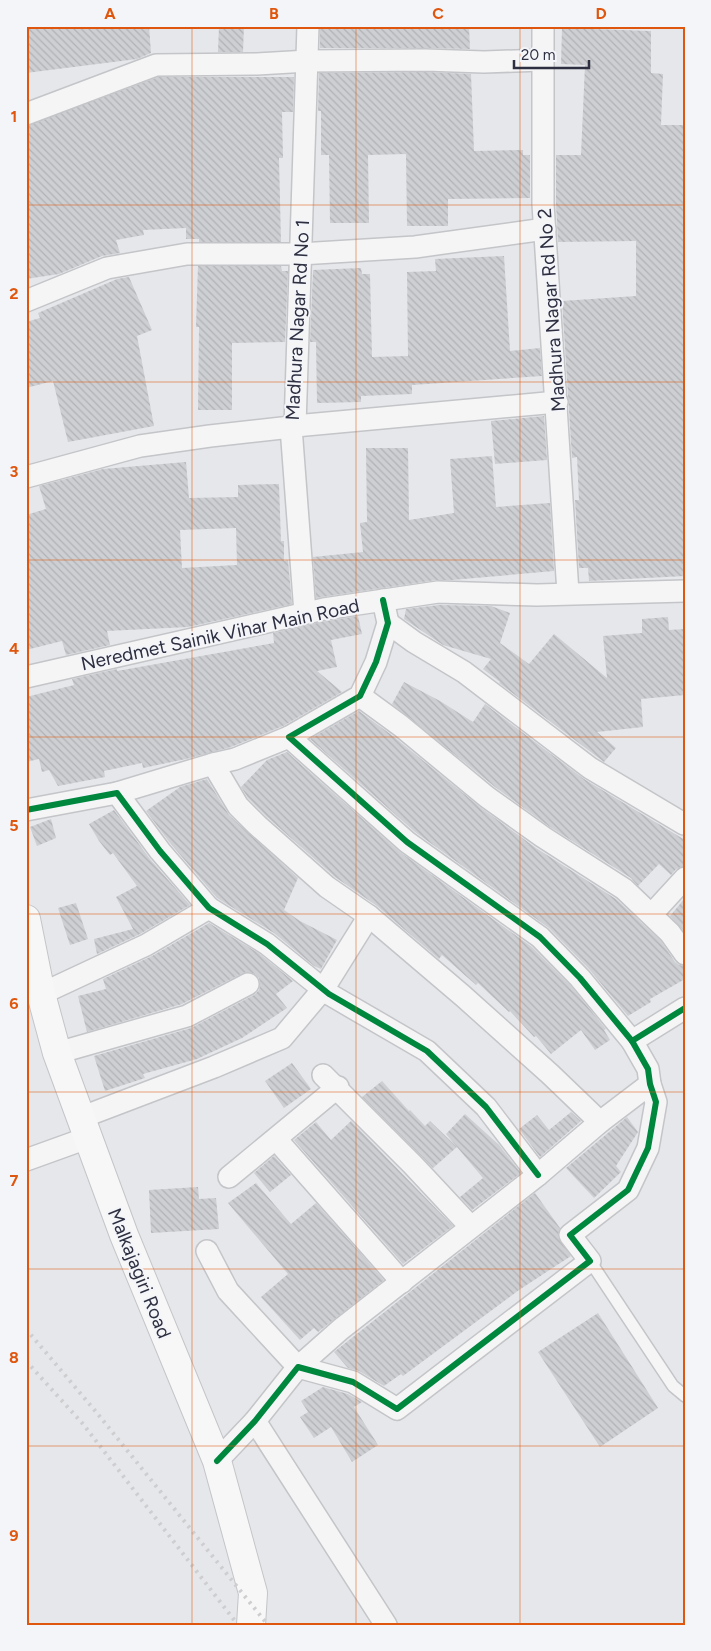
<svg xmlns="http://www.w3.org/2000/svg" width="711" height="1651" viewBox="0 0 711 1651" font-family="Figtree,sans-serif">
<defs>
<pattern id="building-back-hatch" width="6" height="6" patternUnits="userSpaceOnUse" patternTransform="scale(1.25)"><rect width="6" height="6" fill="#cecfd2"/><path d="M-1 5l2 2M0 0l6 6M5-1l2 2" fill="none" stroke="#b1b2b6"/></pattern>
</defs>
<rect width="100%" height="100%" fill="#e5e7ea"/>
<g fill="url(#building-back-hatch)" fill-rule="evenodd">
<polygon points="42,26 149,26 151,53 137,59 26,73 26,29 42,28"/>
<polygon points="219,26 244,26 243,52 218,52"/>
<polygon points="320,26 469,26 470,49 425,48 320,48"/>
<polygon points="562,28 651,31 651,73 663,74 661,125 685,125 685,576 589,581 588,568 579,568 575,500 579,500 577,457 572,458 562,301 636,296 636,241 558,242 556,204 556,155 581,155 585,65 561,64"/>
<polygon points="425,72 471,74 474,151 523,150 523,155 530,155 530,198 448,199 448,226 407,226 406,154 368,155 369,223 330,223 329,155 321,155 321,111 318,111 319,73"/>
<polygon points="158,77 294,77 293,112 282,112 283,158 279,158 281,242 199,242 199,239 186,239 186,228 143,230 144,235 116,240 120,253 102,256 59,274 26,279 26,126"/>
<polygon points="504,256 510,351 540,348 542,376 412,385 412,394 361,396 361,402 317,403 316,342 310,342 313,270 361,268 362,274 370,274 372,357 408,356 407,272 436,271 435,259"/>
<polygon points="198,266 281,266 282,271 288,271 285,342 232,343 232,410 198,410 199,327 196,327"/>
<polygon points="129,277 152,330 137,336 154,426 68,442 53,381 26,388 26,322 40,318 38,313 117,279"/>
<polygon points="544,416 547,460 495,464 491,421"/>
<polygon points="366,448 408,448 409,520 454,513 450,459 492,456 496,507 550,503 554,571 452,580 436,580 316,598 313,557 363,552 360,523 367,522"/>
<path d="M186,462L189,498L238,497V485L279,484L281,541H284V561L288,560L292,604L188,627L107,631L110,645L66,655L62,641L26,650V515L46,509L39,486L103,469ZM236,528L237,565L182,568L180,530Z"/>
<polygon points="439,605 491,606 510,613 500,643 529,664 554,634 607,678 603,636 642,633 642,619 668,617 669,630 685,629 685,695 641,699 643,727 597,732 616,748 604,762 499,683 500,682 483,669 491,659 443,645 404,619 406,609"/>
<polygon points="358,616 362,634 331,640 337,667 317,671 342,692 283,726 231,747 186,759 143,768 142,763 104,771 105,777 58,786 49,770 42,772 39,759 26,762 26,697 74,685 72,679 117,669 117,671 274,643 273,633 326,621"/>
<polygon points="404,682 440,701 473,722 485,704 584,779 685,840 685,866 676,869 671,875 659,864 638,886 631,878 550,827 495,787 392,704"/>
<polygon points="359,711 393,736 480,807 536,848 616,899 661,941 675,962 679,965 685,966 685,979 650,999 651,1002 628,1016 589,969 549,928 415,832 310,739"/>
<polygon points="287,752 400,852 532,947 571,986 606,1029 604,1030 610,1040 595,1050 581,1030 551,1054 536,1036 534,1037 510,1011 509,1012 478,983 476,985 442,955 439,959 377,906 335,877 266,816 248,798 241,787 267,760"/>
<polygon points="207,779 229,815 298,878 284,910 300,921 337,940 321,969 314,966 274,933 217,898 170,843 146,811 180,787"/>
<polygon points="114,810 150,859 190,905 140,934 97,954 94,939 133,929 116,897 137,886 113,853 110,855 99,841 89,824"/>
<polygon points="51,819 56,838 37,846 30,827"/>
<polygon points="685,898 685,932 670,916"/>
<polygon points="76,903 88,939 70,945 58,908"/>
<polygon points="209,923 260,954 293,981 276,994 287,1008 242,1038 197,1059 143,1074 145,1078 105,1091 94,1056 191,1028 254,995 259,990 260,984 259,978 255,974 249,972 243,973 182,1004 87,1032 78,996 106,989 103,979 152,956"/>
<polygon points="292,1063 311,1089 284,1108 265,1081"/>
<polygon points="382,1081 409,1111 410,1110 425,1126 430,1121 457,1147 433,1168 362,1097"/>
<polygon points="571,1112 581,1121 540,1157 519,1129 537,1115 549,1130"/>
<polygon points="465,1114 499,1145 521,1173 472,1210 460,1197 483,1178 446,1134"/>
<polygon points="627,1117 638,1132 616,1166 621,1172 594,1198 566,1168"/>
<polygon points="351,1121 453,1226 403,1264 294,1140 316,1122 331,1140"/>
<polygon points="274,1156 291,1175 270,1192 254,1173"/>
<polygon points="256,1183 291,1224 316,1203 384,1280 318,1332 314,1328 300,1340 261,1297 288,1274 228,1203"/>
<polygon points="198,1187 199,1199 216,1198 219,1229 151,1233 149,1190"/>
<polygon points="535,1193 560,1228 558,1237 571,1256 519,1290 403,1376 401,1374 384,1386 359,1371 348,1368 334,1352"/>
<polygon points="598,1313 658,1408 600,1447 538,1352"/>
<polygon points="323,1387 348,1394 362,1402 354,1407 378,1445 352,1462 331,1427 314,1438 300,1417 308,1412 301,1401"/>
</g>
<g fill="none" stroke-linecap="round" stroke-linejoin="round">
<g stroke="#c4c5c8" stroke-width="14">
<polyline id="service" points="590,1261 673,1386 685,1396"/>
</g>
<g stroke="#c4c5c8" stroke-width="24">
<g id="minor">
<polyline points="543,26 543,204 568,593"/>
<polyline points="26,114 156,65 257,64 308,61 425,60 484,62 543,60"/>
<polyline points="26,301 107,268 187,254 300,254 415,247 545,229"/>
<polyline points="295,426 557,402"/>
<polyline points="26,477 140,446 210,436 291,427"/>
<polyline points="383,600 388,623 376,662 360,696 289,737 407,842 540,937 580,978 632,1041 685,1008"/>
<polyline points="305,613 291,427 295,426 308,26"/>
<polyline points="388,623 414,642 464,672 590,768 684,824 685,822"/>
<polyline points="26,677 324,609 438,592 537,595 685,591"/>
<polyline points="360,696 401,726 487,797 543,837 624,889 670,933 685,954"/>
<polyline points="213,764 238,806 257,825 327,887 369,916 463,996 550,1074 600,1122"/>
<polyline points="117,793 213,764 235,759 289,737"/>
<polyline points="26,810 117,793 160,851 209,908 267,944 329,994 427,1051 486,1107 538,1175"/>
<polyline points="652,914 685,878"/>
<polyline points="41,994 146,945 209,908"/>
<polyline points="57,1053 187,1016 248,984"/>
<polyline points="323,1075 413,1165 470,1226"/>
<polyline points="80,1118 214,1067 282,1038 324,988 369,916"/>
<polyline points="276,1139 402,1282"/>
<polyline points="26,1160 87,1138"/>
<polyline points="229,1177 338,1087"/>
<polyline points="207,1251 228,1291 298,1367 341,1329 538,1175 600,1122 650,1084"/>
<polyline points="255,1421 386,1625"/>
<polyline points="217,1461 255,1421 298,1367 353,1382 397,1409 590,1261 570,1235 628,1190 648,1148 656,1102 650,1084 648,1069 632,1041"/>
</g>
</g>
<g stroke="#c4c5c8" stroke-width="30">
<polyline id="secondary" points="26,919 41,994 57,1053 124,1235 217,1461 253,1593 251,1625"/>
</g>
<use href="#service" stroke="#f5f5f6" stroke-width="11"/>
<use href="#minor" stroke="#f5f5f6" stroke-width="21"/>
<use href="#secondary" stroke="#f7f7f8" stroke-width="28"/>
<g stroke="#ceced1" stroke-width="4" stroke-dasharray="2.5 5" stroke-linecap="butt">
<polyline points="26,1329 97,1413 268,1625"/>
<polyline points="26,1361 83,1424 238,1625"/>
</g>
<g stroke="#f4f5f8" stroke-width="9">
<g id="cycleway">
<polyline points="383,600 388,623 376,662 360,696 289,737 407,842 540,937 580,978 632,1041 685,1008"/>
<polyline points="26,810 117,793 160,851 209,908 267,944 329,994 427,1051 486,1107 538,1175"/>
<polyline points="217,1461 255,1421 298,1367 353,1382 397,1409 590,1261 570,1235 628,1190 648,1148 656,1102 650,1084 648,1069 632,1041"/>
</g>
</g>
<use href="#cycleway" stroke="#00873e" stroke-width="6"/>
</g>
<path fill="none" stroke="#df570f" stroke-width="1" stroke-opacity="0.55" d="M192,26V1625M356,26V1625M520,26V1625M26,205H685M26,382H685M26,560H685M26,737H685M26,914H685M26,1092H685M26,1269H685M26,1446H685"/>
<g text-anchor="middle" stroke-width="4" stroke-linejoin="round" paint-order="stroke">
<g font-size="19" fill="#2e3042" stroke="#f4f5f8">
<text transform="translate(551 310) rotate(-94)" y="7">Madhura Nagar Rd No 2</text>
<text transform="translate(297 320) rotate(-87)" y="7">Madhura Nagar Rd No 1</text>
<text transform="translate(220 634) rotate(-12)" y="7">Neredmet Sainik Vihar Main Road</text>
<text transform="translate(140 1273) rotate(68)" y="7">Malkajagiri Road</text>
</g>
</g>
<rect width="711" height="1651" fill="none" stroke="#f4f5f8" stroke-width="55"/>
<path d="M514 60v8h75v-8" fill="none" stroke="#2e3042" stroke-width="2.5"/>
<text x="521" y="60" font-size="15" fill="#2e3042" stroke="#f4f5f8" stroke-width="4" paint-order="stroke">20 m</text>
<rect x="28" y="28" width="656" height="1596" fill="none" stroke="#df570f" stroke-width="2"/>
<g font-size="16" text-anchor="middle" font-weight="bold" fill="#df570f">
<text x="110" y="19">A</text>
<text x="274" y="19">B</text>
<text x="438" y="19">C</text>
<text x="601" y="19">D</text>
<text x="14" y="122">1</text>
<text x="14" y="299">2</text>
<text x="14" y="477">3</text>
<text x="14" y="654">4</text>
<text x="14" y="831">5</text>
<text x="14" y="1009">6</text>
<text x="14" y="1186">7</text>
<text x="14" y="1363">8</text>
<text x="14" y="1541">9</text>
</g>
</svg>
